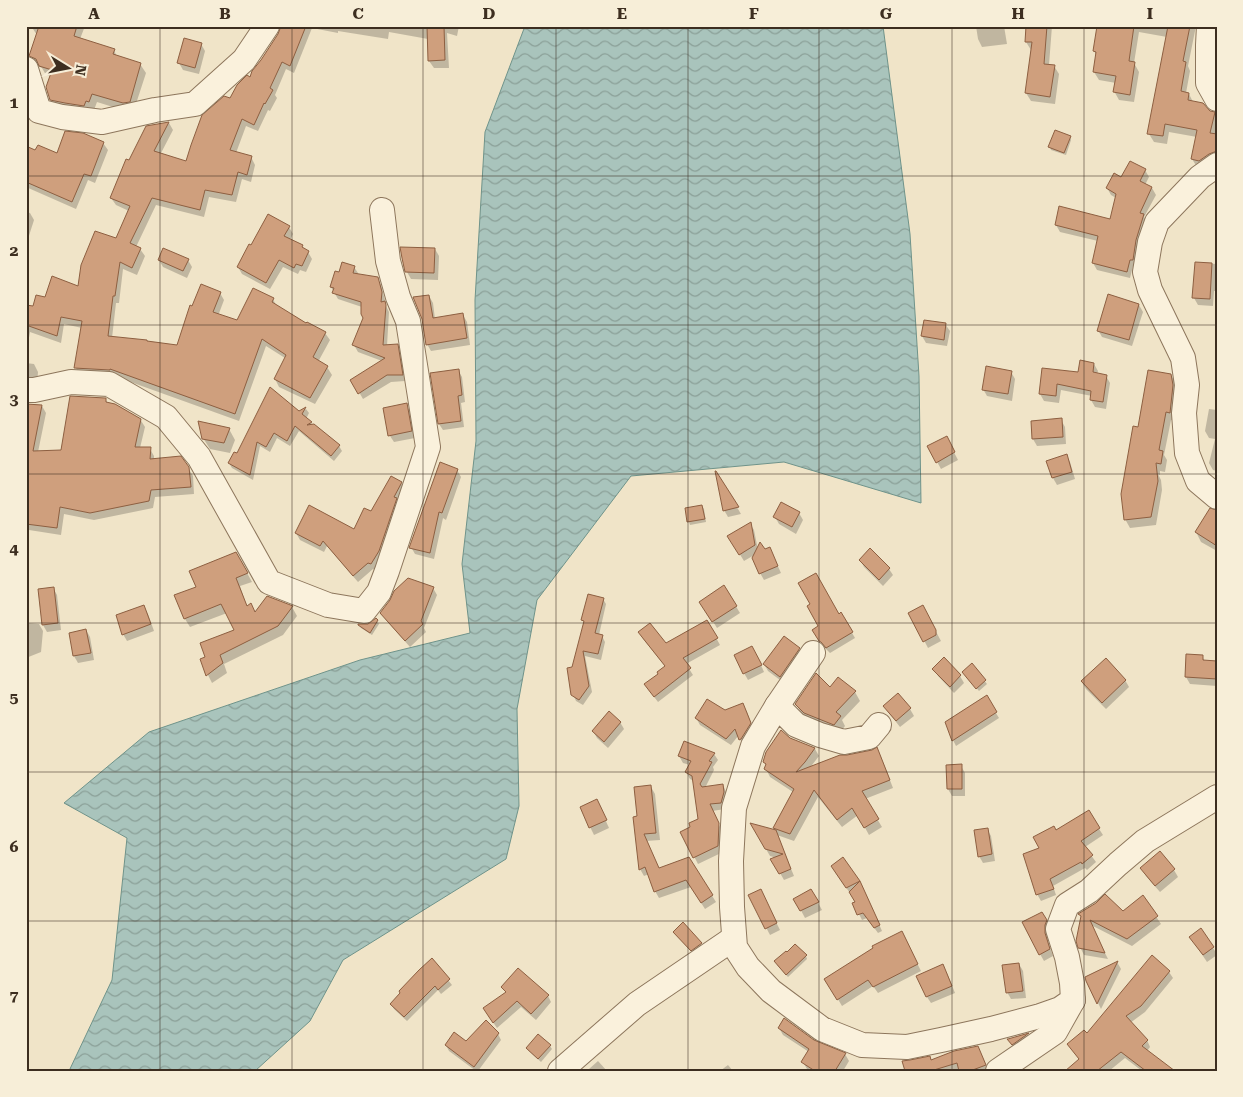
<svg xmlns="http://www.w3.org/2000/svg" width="1243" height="1097" viewBox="0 0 1243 1097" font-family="'Roboto Serif',serif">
<defs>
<pattern id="water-waves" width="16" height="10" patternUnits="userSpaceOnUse" patternTransform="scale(1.25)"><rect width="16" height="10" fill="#a9c4bc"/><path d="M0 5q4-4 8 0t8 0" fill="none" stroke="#8ba098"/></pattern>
</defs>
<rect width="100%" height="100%" fill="#f0e4c8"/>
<polygon fill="url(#water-waves)" stroke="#6f938a" points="525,26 883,26 910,234 919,376 921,503 784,462 631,476 537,600 517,709 519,806 506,859 343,960 310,1021 255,1071 69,1071 112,980 127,838 64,803 149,732 360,660 470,633 462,564 476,441 475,300 485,132"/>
<g fill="#0003">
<polygon points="34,26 85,26 80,39 114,50 117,57 140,64 146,73 134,110 129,112 97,102 94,110 56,108 51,99 51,76 46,75 42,68 36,65 31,56 37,35 33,29"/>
<polygon points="282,26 459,26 457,36 447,33 449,68 434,68 429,61 428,39 389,32 388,39 338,31 338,33 312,28 294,73 286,69 275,95 277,98 270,111 268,110 258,131 246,126 236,153 251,157 255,165 251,182 242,179 236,202 209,197 204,217 156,205 136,247 140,249 145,256 137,275 123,269 119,303 116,303 112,338 178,347 220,293 224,300 218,316 237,322 273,299 277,307 307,325 325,333 330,340 318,362 327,367 332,375 315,404 279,387 275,379 285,358 266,346 239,421 114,376 80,376 76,368 82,328 64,324 61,343 30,332 26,354 26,306 34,307 46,299 79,287 117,239 129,211 116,205 111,198 147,127 169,123 173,130 160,155 187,163 231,99 246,85 280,34"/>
<polygon points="976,26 1004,26 1007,44 982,47 978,39"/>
<polygon points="1028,26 1052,26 1049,65 1054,66 1059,74 1055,104 1031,101 1026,93 1031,50 1026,42"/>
<polygon points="1098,26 1196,26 1188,66 1190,71 1186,93 1189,94 1193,102 1209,112 1214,113 1217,118 1216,135 1217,135 1217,161 1197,167 1192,159 1197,137 1169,132 1167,144 1154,142 1149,134 1167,37 1139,32 1134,63 1139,72 1134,102 1119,100 1114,91 1116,83 1099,80 1094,72 1097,56 1094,51"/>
<polygon points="201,44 205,51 199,74 183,70 179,63"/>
<polygon points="1070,137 1071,140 1066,155 1051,150 1050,147"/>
<polygon points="103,143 108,150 95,183 88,180 76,209 26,187 26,147 36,152 57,155"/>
<polygon points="1145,170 1149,177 1145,185 1152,188 1156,195 1144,217 1147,222 1137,267 1133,266 1130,278 1097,270 1093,263 1098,241 1060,232 1056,225 1111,220 1116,198 1111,195 1107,188"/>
<polygon points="26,212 30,213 34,220 27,242"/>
<polygon points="289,227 293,234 290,240 302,246 304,250 308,252 312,259 306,272 300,270 298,274 283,267 270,289 242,274 238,267 252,246"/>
<polygon points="435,249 439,256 438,280 411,279 407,272"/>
<polygon points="159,260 188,260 192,267 187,278 163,267"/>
<polygon points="1196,263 1217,264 1217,291 1214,291 1213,306 1198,305 1194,298"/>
<polygon points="354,267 358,273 358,275 377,278 381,285 385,300 385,304 389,312 387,346 397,346 401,352 405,381 391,382 363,399 352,380 382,361 358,352 354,345 364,318 362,307 338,299 331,287 340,274"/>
<polygon points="429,296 433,303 435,319 463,315 467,322 470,345 431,351 427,344"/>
<polygon points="1139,305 1143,312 1132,346 1102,337 1098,330"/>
<polygon points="945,324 950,331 947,346 926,343 922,336"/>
<polygon points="26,363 34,364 38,372 37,384 26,385"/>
<polygon points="1094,364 1098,371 1097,374 1106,376 1110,383 1106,409 1095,407 1091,400 1092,396 1061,390 1059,403 1044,401 1040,394 1043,369 1079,374"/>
<polygon points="458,370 462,377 465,402 461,403 464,427 443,430 439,424"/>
<polygon points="1011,372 1015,379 1012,401 987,396 983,389"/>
<polygon points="1171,375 1176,384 1175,421 1171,420 1164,455 1167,460 1165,472 1160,471 1160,475 1158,474 1161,480 1162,490 1156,525 1130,528 1125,519 1140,428"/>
<polygon points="105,399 108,404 140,419 145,427 140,448 150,449 154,456 154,460 188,468 193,476 194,494 155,497 153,508 94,520 64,514 61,535 29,530 26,525 26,405 42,406 46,413 38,452 62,452"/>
<polygon points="406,405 410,411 415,438 394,442 390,436"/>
<polygon points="306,409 309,413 306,419 339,446 342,451 334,461 299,431 290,446 277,438 270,452 260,446 253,480 232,468 229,463 237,455"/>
<polygon points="1209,409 1217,410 1217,471 1213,470 1209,463 1215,439 1209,438 1205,431"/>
<polygon points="1061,420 1065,427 1066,444 1037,446 1033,439"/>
<polygon points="229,429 235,440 230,453 210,449 203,438"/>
<polygon points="946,437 958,460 941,469 929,447"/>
<polygon points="1066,455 1070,462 1075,479 1057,485 1053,478 1048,461"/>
<polygon points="457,470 461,477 446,520 443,518 434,559 415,554 411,547"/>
<polygon points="717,474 741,514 728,517 724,510"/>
<polygon points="401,483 405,490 375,570 373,569 358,582 327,546 324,552 300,540 296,533 355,531"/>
<polygon points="702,506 704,509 706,522 690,525 689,522 686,509"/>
<polygon points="1217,512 1217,551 1201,542 1196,532"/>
<polygon points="799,513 803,520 796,534 779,524 775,517"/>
<polygon points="750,524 754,530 758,550 765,551 770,549 781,573 764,580 760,573 756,554 744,561 731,540"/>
<polygon points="236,553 252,582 240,586 247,607 256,613 292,607 297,616 283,635 224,664 227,673 212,683 208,675 202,660 235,631 227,613 190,627 185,619 176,596 197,588"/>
<polygon points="860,560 889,569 893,575 883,586 864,567"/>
<polygon points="724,587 740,613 717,628 705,609"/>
<polygon points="53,588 57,595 61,630 47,632 43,625"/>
<polygon points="433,588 437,595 424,628 426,632 410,647 386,620 382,613"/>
<polygon points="603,599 606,604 599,635 602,636 605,642 601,660 585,656 592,692 583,705 576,701 573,694 573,668 584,623 583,620"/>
<polygon points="144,607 148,614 154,631 127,641 123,634"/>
<polygon points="910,613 926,613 941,641 928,648"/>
<polygon points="841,614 855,638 830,653 824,647 814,630"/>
<polygon points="377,621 379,624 372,635 361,628 359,625 369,625"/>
<polygon points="707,621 720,645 686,664 693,675 658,702 649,690 659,674 666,667 643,639 640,633 666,645"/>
<polygon points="26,623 39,624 43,631 41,652 26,658"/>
<polygon points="86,630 90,637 94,660 78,663 74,656 70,634"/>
<polygon points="799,649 803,656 784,683 768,671 764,664"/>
<polygon points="756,654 764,672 748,680 744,673"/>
<polygon points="1202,657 1205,661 1217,662 1217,686 1190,684 1186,677"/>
<polygon points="944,659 960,676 964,683 954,693 938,676 934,669"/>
<polygon points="972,665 987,684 979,691 965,675"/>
<polygon points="1125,680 1129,687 1106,709 1086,689 1082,682"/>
<polygon points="830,689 855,692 860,701 842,720 845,726 839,734 810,723 802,714 796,704"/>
<polygon points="986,697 999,718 956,746 953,740"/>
<polygon points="743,705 747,712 754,731 744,746 738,736 731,745 700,725 696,718 725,712"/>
<polygon points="885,706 910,709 914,716 900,727 889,713"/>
<polygon points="620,722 624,729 608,748 597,738 593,731"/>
<polygon points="790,739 815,749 819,756 809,769 877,749 881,757 893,788 865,799 882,827 869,835 858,815 842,827 818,797 794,841 777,835 794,876 784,880 772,859 777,858 770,856 752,825 776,831 774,828 793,792 770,777 766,769 767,766 764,762"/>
<polygon points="714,754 718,760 713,767 714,770 705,788 723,785 726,792 728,800 725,809 712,811 722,831 721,853 698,864 682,833 692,827 699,819 694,781 690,779 686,772 690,765 683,763 679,756"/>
<polygon points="961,766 965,773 965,796 952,796 948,789"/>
<polygon points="651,787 655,794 660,840 646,841 659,869 689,859 716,902 705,909 691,887 659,898 655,891 649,874 644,876 640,869 638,818"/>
<polygon points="581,808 600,808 609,828 594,835"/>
<polygon points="1088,812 1103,835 1085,847 1096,862 1087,870 1085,868 1053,886 1056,895 1041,901 1037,894 1041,848 1056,832"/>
<polygon points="987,829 991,836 995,861 983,863 979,856"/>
<polygon points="1159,853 1174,870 1178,877 1160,892 1146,876 1142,869"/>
<polygon points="843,859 863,888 882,931 878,933 867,918 862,920 854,904 857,903 835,872"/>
<polygon points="811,890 822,910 805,918 795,899"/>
<polygon points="750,896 764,898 780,930 770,935"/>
<polygon points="1143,897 1161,924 1132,946 1091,925 1108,959 1084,955 1080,947 1082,918 1080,915 1123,912"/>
<polygon points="1042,913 1050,928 1048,932 1048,941 1053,956 1044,961 1040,954"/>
<polygon points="683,924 703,947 693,953 676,935"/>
<polygon points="1201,930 1217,954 1217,955 1207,962 1195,944"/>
<polygon points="905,939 921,971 878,993 873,986 842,1006 826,979"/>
<polygon points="806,956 807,959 788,977 777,965"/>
<polygon points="432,960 452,985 441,994 438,990 407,1021 394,1009 391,1004"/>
<polygon points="1117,962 1121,969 1101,1009 1087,981"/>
<polygon points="1019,964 1023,971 1026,998 1011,999 1007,992"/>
<polygon points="1169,972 1173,978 1145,1012 1130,1023 1147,1040 1150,1047 1147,1051 1170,1071 1142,1071 1125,1058 1109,1071 1067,1071 1080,1060 1068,1044 1088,1034"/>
<polygon points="947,973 955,993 931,1003 927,997"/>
<polygon points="503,987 548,996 551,1002 536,1020 521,1007 497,1028 488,1015 506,993"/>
<polygon points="779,1028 845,1054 849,1061 843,1071 810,1071 807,1069 803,1062 809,1052 783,1035"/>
<polygon points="498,1034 501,1040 478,1071 476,1071 449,1051 446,1045 466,1043"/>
<polygon points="1028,1035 1032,1041 1013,1047 1009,1040"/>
<polygon points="550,1046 552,1049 541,1062 529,1051 527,1048"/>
<polygon points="978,1047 988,1071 906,1071 932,1062"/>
<polygon points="598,1061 607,1071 590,1071 589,1069"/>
<polygon points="728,1065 733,1071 720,1071"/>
</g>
<g fill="#cf9f7d" stroke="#8d5f41">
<polygon points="39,26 77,26 74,36 115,49 113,54 141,63 130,102 123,103 92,94 89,102 86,101 84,106 65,103 50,100 46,87 52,70 39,66 36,59 29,56"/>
<polygon points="281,26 306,26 290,66 282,62 270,88 273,90 265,104 264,103 254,125 242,119 230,150 252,156 247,175 238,172 232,195 205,190 200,210 152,198 130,243 141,248 132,268 120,262 115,296 113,296 108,336 147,340 147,341 177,345 190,305 192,306 201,284 221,292 213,312 237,320 253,288 274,298 272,302 306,323 307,322 326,332 313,357 328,366 310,398 274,379 286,355 262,339 235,414 110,369 110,370 74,368 82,321 61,317 57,336 26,325 26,305 33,306 36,295 45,297 52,276 78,286 81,265 95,231 116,238 130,206 110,198 126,159 129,160 146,126 169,122 154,151 186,161 191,145 202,115 224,96 230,98 237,85 247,75 250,77 252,71 261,60 278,34"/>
<polygon points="427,26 444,26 445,60 428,61"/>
<polygon points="1026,26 1047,26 1044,64 1055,65 1050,97 1025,93 1032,42 1025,42"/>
<polygon points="1097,26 1134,26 1129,61 1135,62 1130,95 1113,92 1116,76 1093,72 1096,52 1093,51"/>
<polygon points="1168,26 1190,26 1183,61 1186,62 1181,91 1189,93 1188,100 1203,103 1210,111 1215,112 1210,133 1217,134 1217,151 1209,154 1199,161 1191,159 1197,130 1165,124 1163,136 1147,134"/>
<polygon points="184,38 202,43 195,68 177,63"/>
<polygon points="1055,130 1071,136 1064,153 1048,147"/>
<polygon points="65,131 83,133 104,142 91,176 84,174 72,202 26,182 26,146 35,150 38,145 57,153"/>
<polygon points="1130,161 1146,169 1140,181 1152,187 1140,213 1144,214 1136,240 1133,260 1130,260 1127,272 1092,263 1098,236 1055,225 1059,206 1110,219 1116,194 1106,188 1114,173 1121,177"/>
<polygon points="268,214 290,226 284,236 303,245 302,247 309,251 302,266 296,264 294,268 279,260 266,283 237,267 249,244 251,245"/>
<polygon points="400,247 435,248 434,273 405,272 402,258"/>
<polygon points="163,248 189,259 183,271 158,260"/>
<polygon points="342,262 355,266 353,273 378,277 382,292 381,302 385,301 386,305 383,345 398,344 403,375 387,375 358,394 350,380 385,358 352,345 363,318 361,314 361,302 332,293 334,288 330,287 335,271 339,272"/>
<polygon points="1195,262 1212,263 1210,299 1192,298"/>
<polygon points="1108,294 1139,304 1129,340 1097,331"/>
<polygon points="429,295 433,318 463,313 467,338 426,345 422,319 413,297"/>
<polygon points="924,320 946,323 944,340 921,336"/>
<polygon points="1080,360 1094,363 1093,372 1107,375 1103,402 1090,400 1091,391 1057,384 1056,396 1039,394 1042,368 1078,372"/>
<polygon points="986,366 1012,371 1008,394 982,390"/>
<polygon points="459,369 462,395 458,396 461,421 438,424 430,373"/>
<polygon points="1148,370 1171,374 1173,385 1170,413 1166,412 1159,450 1163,451 1161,464 1156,463 1158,481 1151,517 1124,520 1121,494 1133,426 1138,427"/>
<polygon points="270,387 299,411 306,407 302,414 312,422 307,425 314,424 340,445 331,456 295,426 287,441 274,433 266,447 257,442 250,475 228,463 234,452 237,453"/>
<polygon points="70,396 105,398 106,398 106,402 115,404 141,419 135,447 151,447 150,459 181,456 189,467 191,487 151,490 149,501 90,513 60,507 57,528 26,524 26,404 42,405 33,451 61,450"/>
<polygon points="407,403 412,431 388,436 383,408"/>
<polygon points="1062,418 1063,437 1032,439 1031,421"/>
<polygon points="198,421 230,428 224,443 202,439"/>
<polygon points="947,436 955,452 936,463 927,446"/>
<polygon points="1067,454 1072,472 1052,478 1046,461"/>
<polygon points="440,462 458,469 442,513 439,512 430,553 409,548"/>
<polygon points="715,471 716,471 739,507 723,511"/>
<polygon points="391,476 402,482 394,497 397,498 379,551 371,564 368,563 353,576 323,541 320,546 295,533 309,505 354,529 364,508 371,511"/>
<polygon points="781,502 800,512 792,527 773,517"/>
<polygon points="702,505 705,519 687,522 685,508"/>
<polygon points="1210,508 1217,510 1217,546 1195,532"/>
<polygon points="751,522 755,545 739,555 727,536"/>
<polygon points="760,542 765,549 770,547 778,566 759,574 752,558"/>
<polygon points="870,548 890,568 879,580 859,560"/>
<polygon points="236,552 248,573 236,578 247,606 251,603 255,612 267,596 293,606 278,626 220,655 223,663 206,676 200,659 205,657 200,643 234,630 221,604 184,619 174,595 196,587 189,571"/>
<polygon points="816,573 839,614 841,612 853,632 826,648 821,642 819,641 812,630 818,626 807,606 810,604 798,583"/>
<polygon points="408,578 434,587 421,621 423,624 405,641 380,613 390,600 394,591"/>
<polygon points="724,585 737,606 712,622 699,602"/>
<polygon points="54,587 58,623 42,625 38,589"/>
<polygon points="588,594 604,598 595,633 603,635 598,654 583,651 589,686 579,700 571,695 567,668 572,667 584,621 581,620"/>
<polygon points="144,605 151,624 122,635 116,615"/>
<polygon points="923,605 936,630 936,635 923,642 908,613"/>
<polygon points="376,618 378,620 370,633 358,625 358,624 368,624"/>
<polygon points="707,620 718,638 683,658 691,668 654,697 644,684 658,674 657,672 665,666 638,632 650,623 666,643"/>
<polygon points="86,629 91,653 73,656 69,633"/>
<polygon points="784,636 800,648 780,677 763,664"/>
<polygon points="752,646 762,665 743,674 734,655"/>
<polygon points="1186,654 1203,655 1203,660 1217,661 1217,679 1185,677"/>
<polygon points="944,657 961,675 950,687 932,669"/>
<polygon points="1106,658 1126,680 1102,703 1081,681"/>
<polygon points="972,663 986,680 976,689 962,672"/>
<polygon points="816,673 830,687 838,677 856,691 836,712 841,716 834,725 804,713 795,704"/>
<polygon points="898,693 911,708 896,721 883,706"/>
<polygon points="987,695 997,712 952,741 945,722"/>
<polygon points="707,699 725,710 743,703 751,723 741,739 739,740 735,729 726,739 695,718"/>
<polygon points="609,711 621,722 604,742 592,731"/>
<polygon points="781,730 790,738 815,748 805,762 796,772 840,755 847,755 872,750 877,747 890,780 862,791 879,819 864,828 852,808 837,820 814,790 790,834 773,828 794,789 764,769 766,764 763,762 766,752"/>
<polygon points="684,741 715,753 709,761 712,762 700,784 702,787 723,784 724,792 721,803 710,804 719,823 718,846 693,858 680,832 690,827 689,823 698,819 692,776 685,772 691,761 678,756"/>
<polygon points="962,764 962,789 947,789 946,765"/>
<polygon points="651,785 656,833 644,834 659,868 689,857 713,895 701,903 686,880 654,892 645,867 639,870 633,817 637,816 634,787"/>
<polygon points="597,799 607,820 589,828 580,807"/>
<polygon points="1089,810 1100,828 1081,841 1093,855 1082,864 1081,862 1050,879 1054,889 1036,895 1023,854 1039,848 1033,837 1054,826 1056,830"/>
<polygon points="750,823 776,830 791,869 779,874 770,859 783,854 765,849"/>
<polygon points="988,828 992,854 978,857 974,830"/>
<polygon points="1160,851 1175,869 1155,886 1140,868"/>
<polygon points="843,857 860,881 880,925 874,928 863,913 857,915 852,903 855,902 849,892 860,881 846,888 831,866"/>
<polygon points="761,889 777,923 765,929 748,895"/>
<polygon points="811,889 819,902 800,911 793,899"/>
<polygon points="1105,894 1123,911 1143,895 1158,916 1127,939 1090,920 1105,953 1078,948 1076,941 1081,916 1078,914 1096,903"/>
<polygon points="1042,912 1047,920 1045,925 1045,933 1050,949 1039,955 1022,922"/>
<polygon points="683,922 702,943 691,951 673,932"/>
<polygon points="1201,928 1214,947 1203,955 1189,937"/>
<polygon points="902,931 918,964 873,987 868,980 837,1000 824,979 873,948 872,946"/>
<polygon points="795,944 807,955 786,975 774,961 786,951 787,952"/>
<polygon points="1152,955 1170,971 1141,1006 1126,1016 1148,1040 1142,1046 1175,1071 1146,1071 1121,1052 1097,1071 1065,1071 1079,1059 1067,1044 1084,1030 1087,1033"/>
<polygon points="432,958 450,979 438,990 435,986 404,1017 390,1004 400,993 399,991 419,970"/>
<polygon points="1118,961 1097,1004 1086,981 1085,977"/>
<polygon points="1019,963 1023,991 1006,993 1002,965"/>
<polygon points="943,964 952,986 926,997 916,976"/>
<polygon points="518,968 549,995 531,1014 517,1001 493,1023 483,1008 506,992 501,987"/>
<polygon points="784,1018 814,1040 846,1053 835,1071 815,1071 801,1062 809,1049 778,1028"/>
<polygon points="486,1020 499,1033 474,1067 445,1045 454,1032 466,1041"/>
<polygon points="1029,1033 1012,1045 1007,1039 1008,1039"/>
<polygon points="538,1034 551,1045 538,1059 526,1048"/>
<polygon points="978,1046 986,1065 970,1071 959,1071 957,1063 934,1070 934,1071 905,1071 902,1061 910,1060 930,1056 931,1060 954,1051"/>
</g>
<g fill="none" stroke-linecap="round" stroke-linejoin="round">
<g stroke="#8d765c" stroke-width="26">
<g id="minor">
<polyline points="1209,26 1208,45 1208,83 1217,99"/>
<polyline points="26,69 39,111 62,117 102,122 155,110 195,104 244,60 267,26"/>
<polyline points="1217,165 1200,177 1157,222 1150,242 1145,272 1150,290 1183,358 1187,385 1184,413 1187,453 1198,481 1217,497"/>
<polyline points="26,390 34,390 71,382 109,384 166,417 199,457 269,582 328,605 364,611 379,592 387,571 428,447 408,321 398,297 388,261 382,210"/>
<polyline points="777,706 813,653"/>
<polyline points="879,725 869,737 844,742 820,735 796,725 777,706 753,746 734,808 731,861 732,907 735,947 748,967 771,991 822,1029 862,1045 907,1047 941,1040 991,1029 1040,1016 1060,1009 1073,1000 1072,983 1067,957 1058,929 1067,905 1089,891 1118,864 1145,841 1217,797"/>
<polyline points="560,1071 637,1004 734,938"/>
<polyline points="998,1071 1055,1032 1073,1000"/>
</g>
</g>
<use href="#minor" stroke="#faf1dc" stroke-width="24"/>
</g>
<path fill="none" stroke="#3d2e20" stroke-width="1" stroke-opacity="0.55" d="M160,26V1071M292,26V1071M423,26V1071M556,26V1071M688,26V1071M819,26V1071M952,26V1071M1084,26V1071M26,176H1217M26,325H1217M26,474H1217M26,623H1217M26,772H1217M26,921H1217"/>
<rect width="1243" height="1097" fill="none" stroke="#f7eed8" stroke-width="55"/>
<g transform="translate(68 68) rotate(100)" stroke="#f7eed8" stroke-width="4" paint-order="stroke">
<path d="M0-4L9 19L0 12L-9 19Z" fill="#3d2e20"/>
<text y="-8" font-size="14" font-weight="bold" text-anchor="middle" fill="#3d2e20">N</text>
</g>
<rect x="28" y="28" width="1188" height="1042" fill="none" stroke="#3d2e20" stroke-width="2"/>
<g font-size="16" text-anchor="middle" font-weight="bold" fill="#3d2e20">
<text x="94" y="19">A</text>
<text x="225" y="19">B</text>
<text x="358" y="19">C</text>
<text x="489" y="19">D</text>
<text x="622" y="19">E</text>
<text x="754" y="19">F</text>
<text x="886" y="19">G</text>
<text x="1018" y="19">H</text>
<text x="1150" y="19">I</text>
<text x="14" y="108">1</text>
<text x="14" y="256">2</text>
<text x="14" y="405">3</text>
<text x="14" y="554">4</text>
<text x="14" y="703">5</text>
<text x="14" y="852">6</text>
<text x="14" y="1001">7</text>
</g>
</svg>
